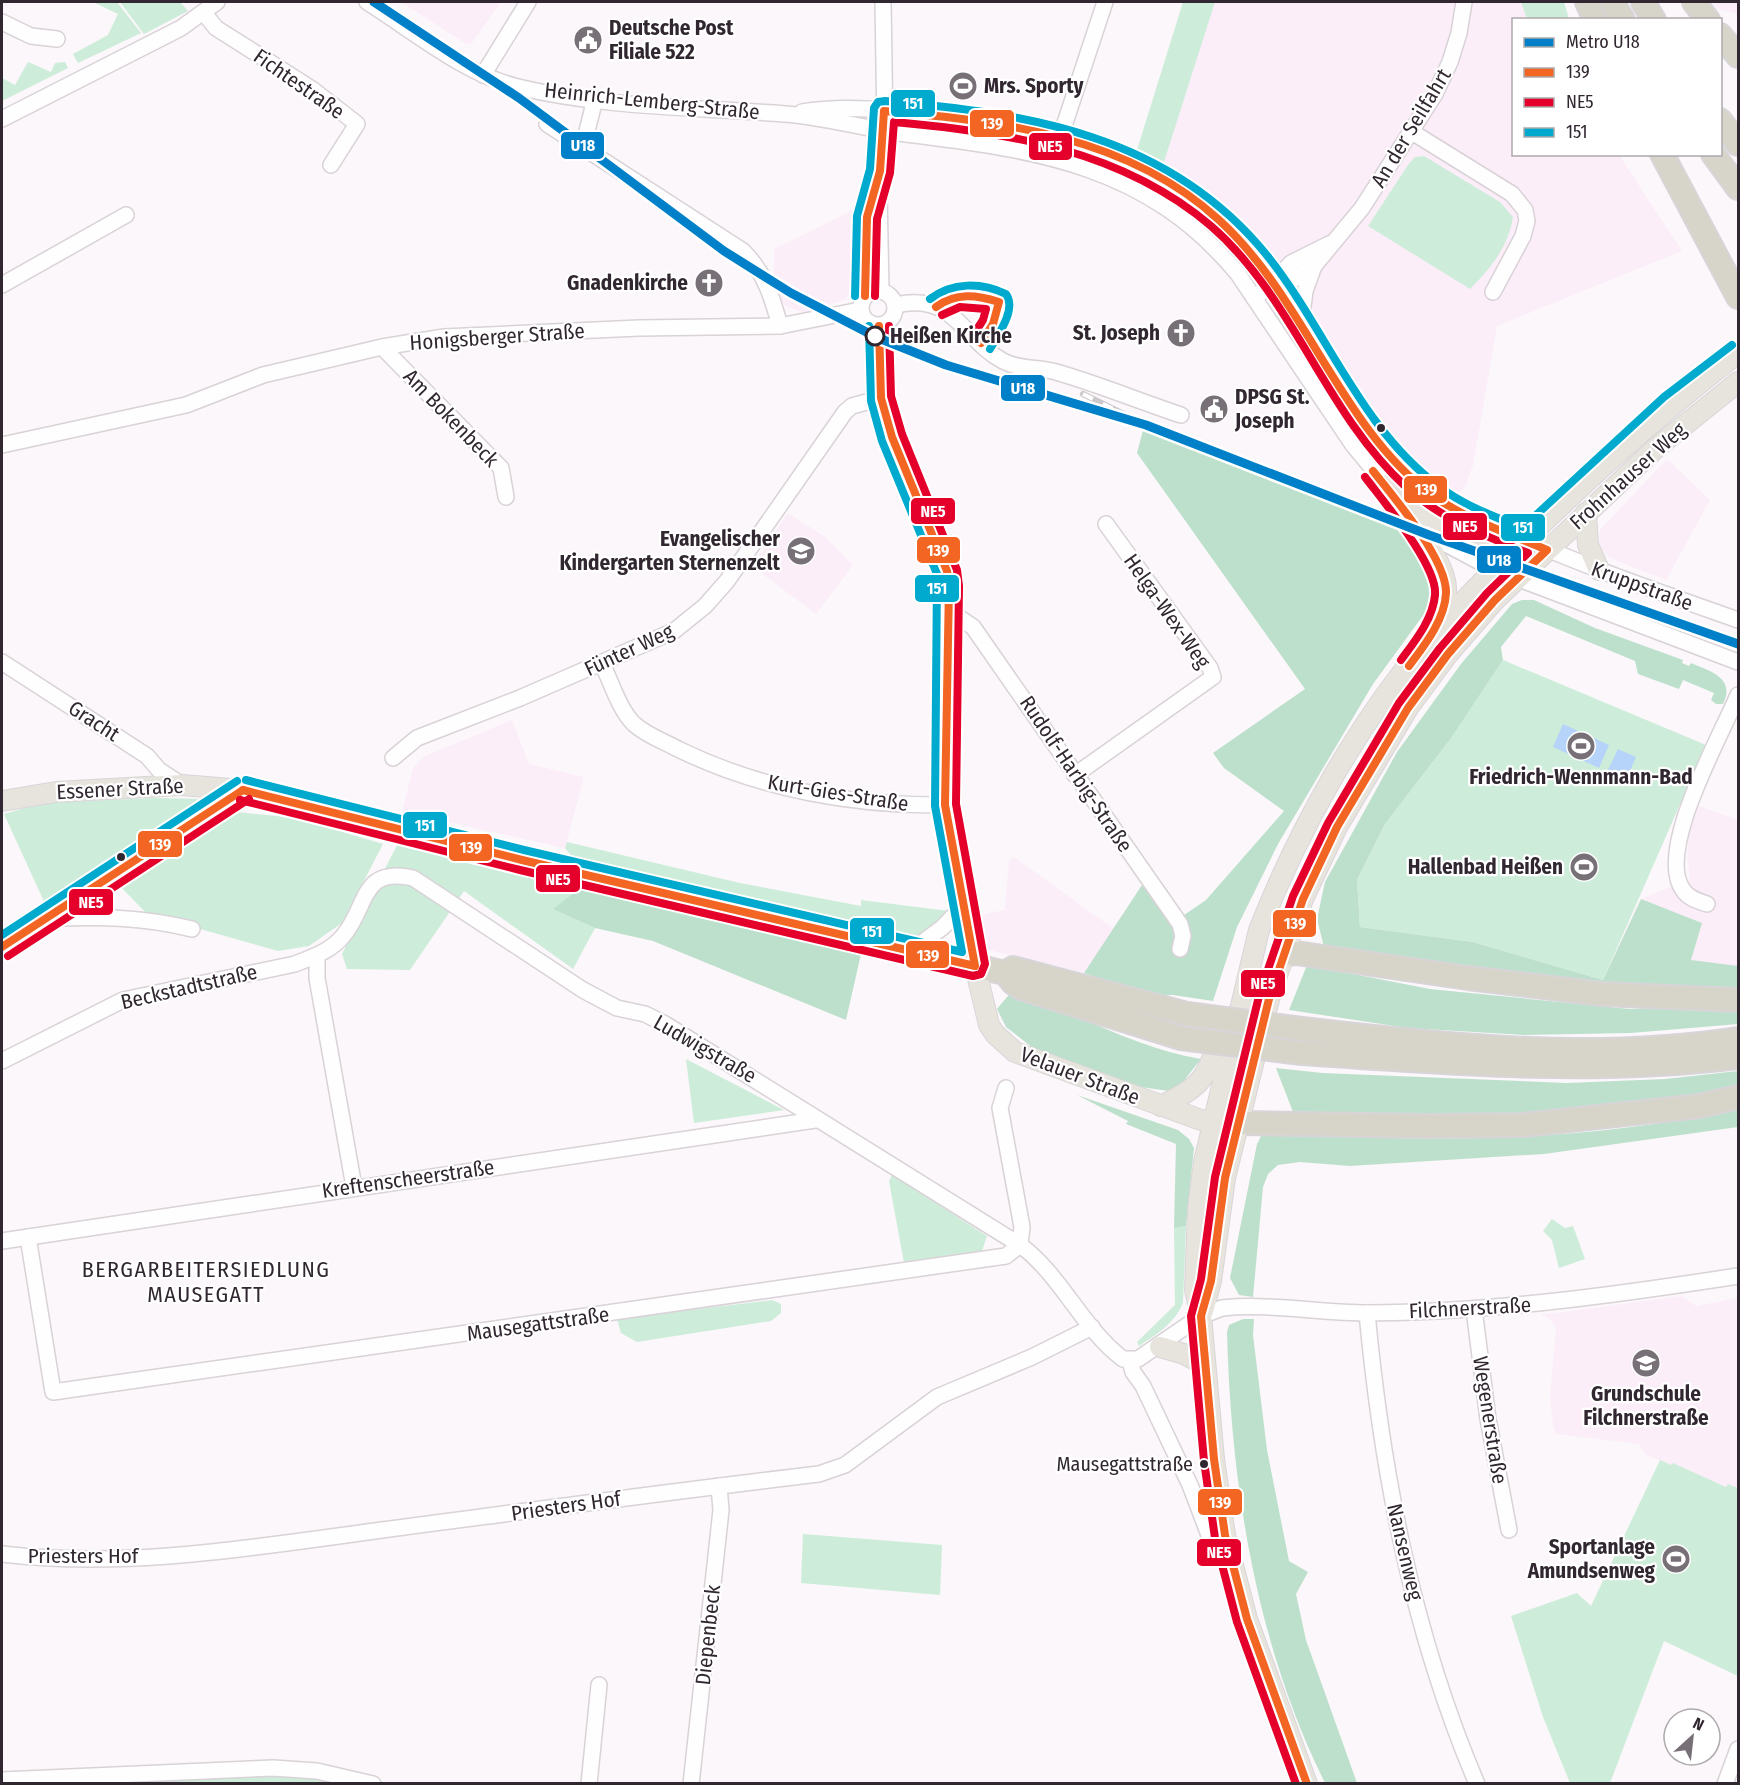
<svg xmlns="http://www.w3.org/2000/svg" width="1740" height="1785" viewBox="0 0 1740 1785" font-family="'Fira Sans Condensed',sans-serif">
<rect width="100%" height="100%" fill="#fbf7fa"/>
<g fill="#fbeef9">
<polygon points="401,2 501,2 471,44 465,43"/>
<polygon points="1215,2 1521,2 1527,19 1514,20 1514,154 1619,155 1682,251 1497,326 1473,465 1466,485 1455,499 1427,479 1400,453 1271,254 1216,201 1163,165"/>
<polygon points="1711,2 1738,2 1738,14 1718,9"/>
<polygon points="859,207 856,279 849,295 844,300 805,313 781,304 774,290 774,249"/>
<polygon points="1667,459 1710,500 1666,580 1610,558 1602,549 1599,537 1600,530"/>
<polygon points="788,513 825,537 853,565 816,614 752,566"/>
<polygon points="512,720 529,764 584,777 565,848 402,812 413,768 423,757"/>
<polygon points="1699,806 1738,820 1738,974 1603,980 1641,899 1690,879 1687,853 1690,830"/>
<polygon points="1014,857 1114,929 1084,973 985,949 979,915 1005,910 1009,860"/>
<polygon points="1682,1296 1696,1306 1738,1298 1738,1488 1728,1484 1727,1487 1673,1463 1671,1466 1645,1454 1639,1444 1556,1434 1553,1425 1550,1398 1556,1328 1550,1318 1542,1315"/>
</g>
<g fill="#cdedda">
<polygon points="93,2 117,2 141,33 78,63 73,54 108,35 118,14"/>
<polygon points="120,2 180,2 188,11 144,34"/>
<polygon points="1183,2 1215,2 1163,165 1137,150"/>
<polygon points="1521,2 1564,2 1569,19 1527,19"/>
<polygon points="28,62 51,72 55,63 65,62 68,68 2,101 2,78 15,85"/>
<path d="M1054,146C1133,154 1192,205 1247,259L1242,263L1193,215L1114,172L1054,150Z"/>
<path d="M1424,156L1500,202L1513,217C1508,247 1491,268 1470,289L1368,226L1408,165L1415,157Z"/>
<polygon points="1281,307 1373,447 1370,450 1367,450 1273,313"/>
<polygon points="1503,660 1706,745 1603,980 1473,942 1360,927 1357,880 1385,824 1452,737"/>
<polygon points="154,798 206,799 205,805 47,908 4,814 43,803"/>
<polygon points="237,812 296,818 383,844 342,923 309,946 278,951 147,914 118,884"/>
<path d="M567,842L740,883L861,906V900L949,911C934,926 924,937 902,937L574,859L565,848Z"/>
<polygon points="397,845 580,888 554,909 595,928 573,969 464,891 410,970 347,969 342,954"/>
<polygon points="686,1059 784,1110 694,1123"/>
<polygon points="892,1175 987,1236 982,1251 904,1263 889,1181"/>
<polygon points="1552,1219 1565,1228 1573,1226 1585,1259 1559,1268 1552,1240 1543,1231"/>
<path d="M1186,1226L1183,1303C1174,1324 1157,1334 1139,1346L1137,1342L1175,1305L1174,1228Z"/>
<polygon points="772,1300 781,1304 781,1313 771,1321 637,1342 621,1333 617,1319"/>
<polygon points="1660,1460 1671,1465 1673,1463 1726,1487 1728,1484 1738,1488 1738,1676 1664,1641 1610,1783 1570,1783 1543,1717 1511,1616 1577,1593 1591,1606"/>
<polygon points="803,1534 942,1545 940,1595 801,1583"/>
<polygon points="287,1773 350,1783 160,1784 160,1781"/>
</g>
<g fill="#bde0cc">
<polygon points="1143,430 1400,530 1429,572 1432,590 1427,610 1373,684 1278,844 1237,927 1213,1001 1173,995 1146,996 1084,973 1142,885 1171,924 1206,900 1284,811 1224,768 1213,753 1305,689 1137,453"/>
<path d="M1522,600H1534L1595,628L1683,660L1682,663L1689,666L1691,663C1710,671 1736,678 1723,704H1716L1711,700L1714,693L1683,680L1679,689L1638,674L1635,661L1526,616L1501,647L1503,660L1452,737L1385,824L1357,880L1360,927L1473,942L1603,980L1641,899L1702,923L1691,960L1738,966V988C1600,992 1461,965 1324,947L1317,919L1325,882L1397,752L1461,664L1512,604Z"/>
<polygon points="580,888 801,935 861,954 846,1020 653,941 595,928 553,909"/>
<polygon points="1307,965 1430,989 1630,1009 1738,1006 1738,1024 1631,1033 1524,1035 1408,1028 1289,1010"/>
<path d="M1012,991C1076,1012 1134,1048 1201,1059L1186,1078L1188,1084L1169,1091L1140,1087L1033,1048L1006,1027L997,1009Z"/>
<polygon points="1276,1068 1322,1073 1567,1083 1665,1079 1738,1071 1738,1090 1557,1116 1321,1116 1293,1112"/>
<polygon points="1077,1095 1178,1130 1189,1139 1194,1148 1186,1226 1174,1228 1176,1144 1126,1124 1128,1121"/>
<path d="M1738,1107V1127L1544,1154L1350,1166L1300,1162L1278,1165L1268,1174L1263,1187L1253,1297L1239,1295L1230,1278L1257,1144L1262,1134C1385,1139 1508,1143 1631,1127C1668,1122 1703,1118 1738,1107Z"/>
<path d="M1243,1319H1254L1253,1335L1267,1450L1289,1561L1308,1572L1296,1594L1306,1640L1357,1783H1325C1256,1644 1231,1486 1227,1332L1229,1325Z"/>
</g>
<g fill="#b6d3f9">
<polygon points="1563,724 1609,745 1599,768 1553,747"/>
<polygon points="1618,749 1636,757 1626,780 1607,772"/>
</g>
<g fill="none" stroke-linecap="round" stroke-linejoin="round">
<g stroke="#d9d2d7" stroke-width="18">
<g id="minor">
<path d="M367,2C413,31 466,75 518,87C605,108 697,107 785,114C826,117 865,129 906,134C1037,150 1148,165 1238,274L1353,445L1391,491"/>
<polyline points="204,13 216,28 312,89 357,124 331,165"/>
<polyline points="2,22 31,36 57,39"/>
<polyline points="483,75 528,2"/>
<path d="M802,112C847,104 897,111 943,117C982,122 1021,125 1060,135C1147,155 1221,211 1273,283C1321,350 1364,444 1431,494C1455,512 1484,522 1512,534C1586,567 1662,593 1738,620"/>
<polyline points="2,119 181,28 217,2"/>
<path d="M547,124L743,251C765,273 772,297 780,326"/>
<polyline points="1412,132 1512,194 1525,210 1527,221 1523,236 1493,292"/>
<polyline points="1061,135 1105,2"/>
<polyline points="583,147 595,99"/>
<polyline points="879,192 881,290"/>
<polyline points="1273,283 1293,280 1314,266 1362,208 1435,94 1450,62 1459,33 1464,2"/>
<polyline points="2,285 126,215"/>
<circle cx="878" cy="308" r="17"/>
<polyline points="865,296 867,217 880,171 885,131 883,2"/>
<polyline points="1254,298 1273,283 1291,263 1329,244"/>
<path d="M896,305C955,292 962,339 1003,361C1020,370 1038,367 1056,372C1098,384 1139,401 1181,415"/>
<polyline points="1301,323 1305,291 1314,266"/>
<polyline points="879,326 881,398 892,437 947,571 949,586 945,805 975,966"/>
<polyline points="382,347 501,468 506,497"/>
<polyline points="2,445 186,405 263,375 382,347 444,337 639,328 780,326 860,310"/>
<polyline points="1418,515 1446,544 1493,569 1738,662"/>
<polyline points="948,610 973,627 1180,924 1183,936 1180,949"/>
<polyline points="2,662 147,756 159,770 182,785"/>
<path d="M602,663C611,682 619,709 634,724C646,735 663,741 678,749C760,789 853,806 945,805"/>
<polyline points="393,758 417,738 520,698 674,631 705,606 727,581 845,412 852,406 881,398"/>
<polyline points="1075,775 1213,677 1210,668 1106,524"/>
<path d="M1707,904C1698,901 1688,898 1683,890C1655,851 1721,736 1738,695"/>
<path d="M48,919C98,916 143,917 192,929"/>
<polyline points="2,947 243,790"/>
<polyline points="912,950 943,927 963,906"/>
<polyline points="317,956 317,978 354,1187"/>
<path d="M2,1061L123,1000L295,964C312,957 331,951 343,936C368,907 360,866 413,878L583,990L617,1008L645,1014L665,1024L1020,1245C1061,1275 1082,1328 1123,1359H1138L1201,1316L1222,1308C1270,1303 1319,1313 1368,1313C1493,1312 1615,1295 1738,1276"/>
<polyline points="1006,1088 1000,1108 1022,1227 1020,1245"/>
<polyline points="28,1237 53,1392 1006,1256 1020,1245"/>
<polyline points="2,1241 815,1120"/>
<polyline points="1474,1309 1488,1419 1509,1530"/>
<path d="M1367,1313C1382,1474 1413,1634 1477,1784"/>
<polyline points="1130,1361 1133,1372 1143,1386 1190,1485 1209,1535"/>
<path d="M2,1554C127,1569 257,1547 382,1530C527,1511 673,1491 819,1474L845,1465L937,1397L1032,1357L1092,1327"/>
<polyline points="2,1780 273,1768 317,1771 373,1784"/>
<polyline points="589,1784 599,1685"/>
<polyline points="691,1784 721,1510 719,1486"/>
<polyline points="1725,1784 1738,1749"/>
</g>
</g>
<g stroke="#d8d5d8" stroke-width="22">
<g id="major">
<path d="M1384,485C1401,510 1448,561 1446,591C1446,604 1440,615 1434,626"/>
<polyline points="1411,508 1486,541 1526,548"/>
<polyline points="1586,513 1588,545 1599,570"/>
<polyline points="2,801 56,792 182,785 243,790 522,860 967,964 975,966 989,1025 995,1034 1015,1052 1201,1120 1240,1123"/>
<path d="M1161,1106C1196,1089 1207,1081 1217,1043"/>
<polyline points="1203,1311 1211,1281 1225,1178 1269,999 1303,899 1337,827 1408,708 1448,654 1495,600 1656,448 1738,382"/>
<polyline points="1160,1347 1184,1354 1205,1365"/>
<path d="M1307,1784L1247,1619L1225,1535L1214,1459L1201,1316L1195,1290L1198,1209L1204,1162L1259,930C1299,829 1356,726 1427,642C1455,608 1486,578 1518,547C1588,478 1660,413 1738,353"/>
</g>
</g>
<g stroke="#d8d5d8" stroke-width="26">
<g id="highway">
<polyline points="1587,2 1595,20"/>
<polyline points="1612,2 1623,20"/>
<polyline points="1643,2 1654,20"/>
<polyline points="1694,2 1708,20"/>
<polyline points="1720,35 1738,56"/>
<polyline points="1720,120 1738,144"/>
<polyline points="1662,154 1738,297"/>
<polyline points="1713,154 1738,188"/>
<polyline points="1284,954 1296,953 1468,978 1602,994 1738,1000"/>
<polyline points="975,966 1005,973 1013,983 1021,988 1181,1038"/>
<polyline points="1005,973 1013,968 1187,1014"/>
<path d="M1302,1029C1446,1046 1594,1061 1738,1039"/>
<path d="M1302,1053C1447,1063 1593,1075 1738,1057"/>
<polyline points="1240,1123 1429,1126 1523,1125 1700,1106 1738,1097"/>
</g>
</g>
<use href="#minor" stroke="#fefefe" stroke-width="15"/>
<use href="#major" stroke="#e7e4de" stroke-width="20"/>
<use href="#highway" stroke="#d7d4ca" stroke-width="22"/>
<g stroke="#cbc8ca" stroke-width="6">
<polyline id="rail" points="1083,394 1146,425"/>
</g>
<use href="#rail" stroke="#fff" stroke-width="4" stroke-dasharray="11" stroke-linecap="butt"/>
<g stroke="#d8d5d8" stroke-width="26" stroke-linecap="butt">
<g id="highway-bridge">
<polyline points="1187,1014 1302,1029"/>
<polyline points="1181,1038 1302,1053"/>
</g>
</g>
<use href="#highway-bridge" stroke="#d7d4ca" stroke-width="22"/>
<g stroke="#fff" stroke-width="12">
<g id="bus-1">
<path d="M865,296L867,217L880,171L884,111C1001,121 1128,136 1219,220C1305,298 1340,427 1432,495C1467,520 1508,533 1547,550L1495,600L1448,654L1408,708L1337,827L1303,899L1269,999L1225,1178L1211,1281L1201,1316L1214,1459L1225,1535L1247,1619L1307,1784"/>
<path d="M936,307C956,292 977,295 999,302L993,324L981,343"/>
<path d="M1373,471C1394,497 1447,560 1446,593C1445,620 1424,646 1409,666"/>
<polyline points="243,790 522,860 975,966 945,805 949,586 947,571 892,437 881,398 879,326"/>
<polyline points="2,947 243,790"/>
</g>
</g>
<g stroke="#fff" stroke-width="12">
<g id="bus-2">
<path d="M875,296L877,219L890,173L894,122C1007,132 1122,150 1211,226C1294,298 1325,413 1406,487C1441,519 1485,536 1528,553L1487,593L1440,648L1399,703L1328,823L1293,896L1259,996L1215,1177L1201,1279L1191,1316L1204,1461L1215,1538L1237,1622L1296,1784"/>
<polyline points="942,315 960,307 986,309 983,320 972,337"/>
<path d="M1365,477C1383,501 1438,566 1435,595C1433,619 1415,641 1401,660"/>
<polyline points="240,800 520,870 973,976 981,974 985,964 956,804 959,586 957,570 902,434 891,396 889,326"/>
<polyline points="8,956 249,799"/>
</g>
</g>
<g stroke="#fff" stroke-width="12">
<g id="bus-3">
<path d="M855,296L857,216L870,169L874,108L878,102L885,101C1028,113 1168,135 1265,253C1326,328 1360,429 1441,488C1465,506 1494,516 1522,528L1664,397L1732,345"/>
<path d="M930,299C952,282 981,282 1006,294C1017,309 998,335 990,349"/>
<polyline points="246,780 524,850 962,952 935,806 937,574 882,441 871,401 869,326"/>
<polyline points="2,935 237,781"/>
</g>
</g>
<use href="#bus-1" stroke="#f26522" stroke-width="8"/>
<use href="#bus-2" stroke="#e4002b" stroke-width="8"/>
<use href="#bus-3" stroke="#00a9ce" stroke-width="8"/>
<g stroke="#fff" stroke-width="14">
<polyline id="metro-1" points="374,2 519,98 724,251 791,293 876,337 946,365 1146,425 1429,535 1738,644"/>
</g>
<use href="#metro-1" stroke="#0080c8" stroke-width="9"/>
</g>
<defs>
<g id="civic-disc" transform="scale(1.5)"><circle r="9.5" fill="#787077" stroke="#fff"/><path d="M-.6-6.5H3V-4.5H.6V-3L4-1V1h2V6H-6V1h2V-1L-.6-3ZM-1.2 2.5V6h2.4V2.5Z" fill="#fff"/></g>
<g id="stadium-disc" transform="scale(1.5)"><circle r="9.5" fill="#787077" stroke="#fff"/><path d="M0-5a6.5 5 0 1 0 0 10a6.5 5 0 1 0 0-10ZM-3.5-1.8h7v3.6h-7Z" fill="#fff"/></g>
<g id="church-disc" transform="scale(1.5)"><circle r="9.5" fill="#787077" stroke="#fff"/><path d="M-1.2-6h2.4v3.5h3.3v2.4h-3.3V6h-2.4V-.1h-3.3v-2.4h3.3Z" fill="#fff"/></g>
<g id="school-disc" transform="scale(1.5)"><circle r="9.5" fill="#787077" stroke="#fff"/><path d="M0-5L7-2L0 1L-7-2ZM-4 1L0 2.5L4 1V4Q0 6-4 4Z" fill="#fff"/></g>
</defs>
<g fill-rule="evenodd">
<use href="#civic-disc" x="588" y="40"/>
<use href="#stadium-disc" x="963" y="86"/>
<use href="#church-disc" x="709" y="283"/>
<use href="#church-disc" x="1181" y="333"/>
<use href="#civic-disc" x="1214" y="409"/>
<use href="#school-disc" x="801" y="551"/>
<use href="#stadium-disc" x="1581" y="746"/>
<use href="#stadium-disc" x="1584" y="867"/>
<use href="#school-disc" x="1646" y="1363"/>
<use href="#stadium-disc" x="1676" y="1559"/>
</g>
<circle fill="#fff" stroke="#312730" stroke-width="3" cx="875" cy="336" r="9"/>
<g fill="#312730" stroke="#fff" stroke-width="2">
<circle cx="1381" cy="428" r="5"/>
<circle cx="121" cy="857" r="5"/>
<circle cx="1204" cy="1464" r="5"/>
</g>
<g text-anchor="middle" stroke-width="4.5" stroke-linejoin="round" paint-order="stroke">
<g font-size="20" fill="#312730" stroke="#fff" text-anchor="end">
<text x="1193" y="1471">Mausegattstraße</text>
</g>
<g font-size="21" font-weight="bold" fill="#312730" stroke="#fff" text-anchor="end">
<text x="609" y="35" text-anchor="start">Deutsche Post<tspan x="609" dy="24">Filiale 522</tspan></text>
<text x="984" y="93" text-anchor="start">Mrs. Sporty</text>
<text x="688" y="290">Gnadenkirche</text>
<text x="1160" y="340">St. Joseph</text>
<text x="1235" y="404" text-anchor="start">DPSG St.<tspan x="1235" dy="24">Joseph</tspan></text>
<text x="780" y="546">Evangelischer<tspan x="780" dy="24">Kindergarten Sternenzelt</tspan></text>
<text x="1581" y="784" text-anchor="middle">Friedrich-Wennmann-Bad</text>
<text x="1563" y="874">Hallenbad Heißen</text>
<text x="1646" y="1401" text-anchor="middle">Grundschule<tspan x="1646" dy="24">Filchnerstraße</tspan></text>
<text x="1655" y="1554">Sportanlage<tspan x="1655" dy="24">Amundsenweg</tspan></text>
</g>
<g font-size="21" fill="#312730" stroke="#fff">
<text transform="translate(299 84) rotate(35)" y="7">Fichtestraße</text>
<text transform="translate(652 101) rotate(6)" y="7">Heinrich-Lemberg-Straße</text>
<text transform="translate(1411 128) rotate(-59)" y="7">An der Seilfahrt</text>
<text transform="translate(497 337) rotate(-4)" y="7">Honigsberger Straße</text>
<text transform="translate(451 418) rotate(46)" y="7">Am Bokenbeck</text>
<text transform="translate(1628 476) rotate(-42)" y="7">Frohnhauser Weg</text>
<text transform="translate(1642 586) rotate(20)" y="7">Kruppstraße</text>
<text transform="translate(1167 611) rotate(55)" y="7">Helga-Wex-Weg</text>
<text transform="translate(629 650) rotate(-25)" y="7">Fünter Weg</text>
<text transform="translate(94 721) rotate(33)" y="7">Gracht</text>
<text transform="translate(1076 774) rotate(56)" y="7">Rudolf-Harbig-Straße</text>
<text transform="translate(120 789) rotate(-3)" y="7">Essener Straße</text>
<text transform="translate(838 793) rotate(9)" y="7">Kurt-Gies-Straße</text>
<text transform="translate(189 987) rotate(-13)" y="7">Beckstadtstraße</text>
<text transform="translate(705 1049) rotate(30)" y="7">Ludwigstraße</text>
<text transform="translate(1080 1076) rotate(21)" y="7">Velauer Straße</text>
<text transform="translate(408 1179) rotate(-8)" y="7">Kreftenscheerstraße</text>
<text transform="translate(1470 1308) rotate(-3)" y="7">Filchnerstraße</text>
<text transform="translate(538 1324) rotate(-8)" y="7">Mausegattstraße</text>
<text transform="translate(1490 1420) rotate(81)" y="7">Wegenerstraße</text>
<text transform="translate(566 1506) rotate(-8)" y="7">Priesters Hof</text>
<text transform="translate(1405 1552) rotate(77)" y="7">Nansenweg</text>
<text x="83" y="1563">Priesters Hof</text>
<text transform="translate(708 1635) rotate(-84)" y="7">Diepenbeck</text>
</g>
<g font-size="21" font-weight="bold" fill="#312730" stroke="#fff" text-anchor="start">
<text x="890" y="343">Heißen Kirche</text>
</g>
<g font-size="22" letter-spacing="1.5" fill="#312730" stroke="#fff">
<text x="206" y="1277">BERGARBEITERSIEDLUNG<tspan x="206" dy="25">MAUSEGATT</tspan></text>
</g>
</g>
<g stroke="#fff" stroke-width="2">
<rect x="890" y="89" width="46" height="29" rx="6" fill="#00a9ce"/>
<rect x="969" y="109" width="46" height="29" rx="6" fill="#f26522"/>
<rect x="560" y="131" width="45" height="29" rx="6" fill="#0080c8"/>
<rect x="1028" y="132" width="45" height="29" rx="6" fill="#e4002b"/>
<rect x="1000" y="374" width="46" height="28" rx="6" fill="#0080c8"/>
<rect x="1403" y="475" width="45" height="29" rx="6" fill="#f26522"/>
<rect x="910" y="497" width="46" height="28" rx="6" fill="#e4002b"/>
<rect x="1442" y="512" width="46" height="29" rx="6" fill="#e4002b"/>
<rect x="1500" y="513" width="46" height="29" rx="6" fill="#00a9ce"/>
<rect x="916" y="536" width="45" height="28" rx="6" fill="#f26522"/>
<rect x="1476" y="545" width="46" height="29" rx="6" fill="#0080c8"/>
<rect x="914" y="574" width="46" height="29" rx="6" fill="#00a9ce"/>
<rect x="402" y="811" width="46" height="28" rx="6" fill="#00a9ce"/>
<rect x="137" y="830" width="46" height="28" rx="6" fill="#f26522"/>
<rect x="448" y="833" width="45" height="29" rx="6" fill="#f26522"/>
<rect x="535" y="864" width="46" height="29" rx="6" fill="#e4002b"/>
<rect x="68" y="888" width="46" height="28" rx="6" fill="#e4002b"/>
<rect x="1272" y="909" width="45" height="29" rx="6" fill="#f26522"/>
<rect x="849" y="917" width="46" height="28" rx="6" fill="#00a9ce"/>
<rect x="905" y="940" width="45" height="29" rx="6" fill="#f26522"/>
<rect x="1240" y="969" width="46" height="29" rx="6" fill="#e4002b"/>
<rect x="1197" y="1488" width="46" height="28" rx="6" fill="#f26522"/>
<rect x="1196" y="1538" width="46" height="29" rx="6" fill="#e4002b"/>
</g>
<g font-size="16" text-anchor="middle" font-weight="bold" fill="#fff">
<text x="913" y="109">151</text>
<text x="992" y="129">139</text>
<text x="583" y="151">U18</text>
<text x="1050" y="152">NE5</text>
<text x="1023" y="394">U18</text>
<text x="1426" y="495">139</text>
<text x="933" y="517">NE5</text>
<text x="1465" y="532">NE5</text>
<text x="1523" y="533">151</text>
<text x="938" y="556">139</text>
<text x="1499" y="566">U18</text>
<text x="937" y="594">151</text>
<text x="425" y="831">151</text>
<text x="160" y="850">139</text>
<text x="471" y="853">139</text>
<text x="558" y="885">NE5</text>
<text x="91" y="908">NE5</text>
<text x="1295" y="929">139</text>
<text x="872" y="937">151</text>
<text x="928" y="961">139</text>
<text x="1263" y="989">NE5</text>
<text x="1220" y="1508">139</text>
<text x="1219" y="1558">NE5</text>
</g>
<rect width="1740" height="1785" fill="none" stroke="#312730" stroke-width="6"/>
<rect x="1512" y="18" width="210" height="138" fill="#ffffff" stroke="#ada9ac" stroke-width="1.5"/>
<rect x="1524" y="38" width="30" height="9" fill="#0080c8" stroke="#ada9ac" stroke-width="1.5"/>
<text x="1566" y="48" font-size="18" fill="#312730">Metro U18</text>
<rect x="1524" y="68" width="30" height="9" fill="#f26522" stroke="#ada9ac" stroke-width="1.5"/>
<text x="1566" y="78" font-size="18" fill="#312730">139</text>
<rect x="1524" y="98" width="30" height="9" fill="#e4002b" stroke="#ada9ac" stroke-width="1.5"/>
<text x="1566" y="108" font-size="18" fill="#312730">NE5</text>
<rect x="1524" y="128" width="30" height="9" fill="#00a9ce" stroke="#ada9ac" stroke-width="1.5"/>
<text x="1566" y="138" font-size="18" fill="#312730">151</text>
<g transform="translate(1692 1737) rotate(27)"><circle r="28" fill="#ffffff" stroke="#ada9ac" stroke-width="1.5"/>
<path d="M0-4.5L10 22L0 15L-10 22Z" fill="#787077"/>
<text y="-9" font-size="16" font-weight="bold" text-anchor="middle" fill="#312730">N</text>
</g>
</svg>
